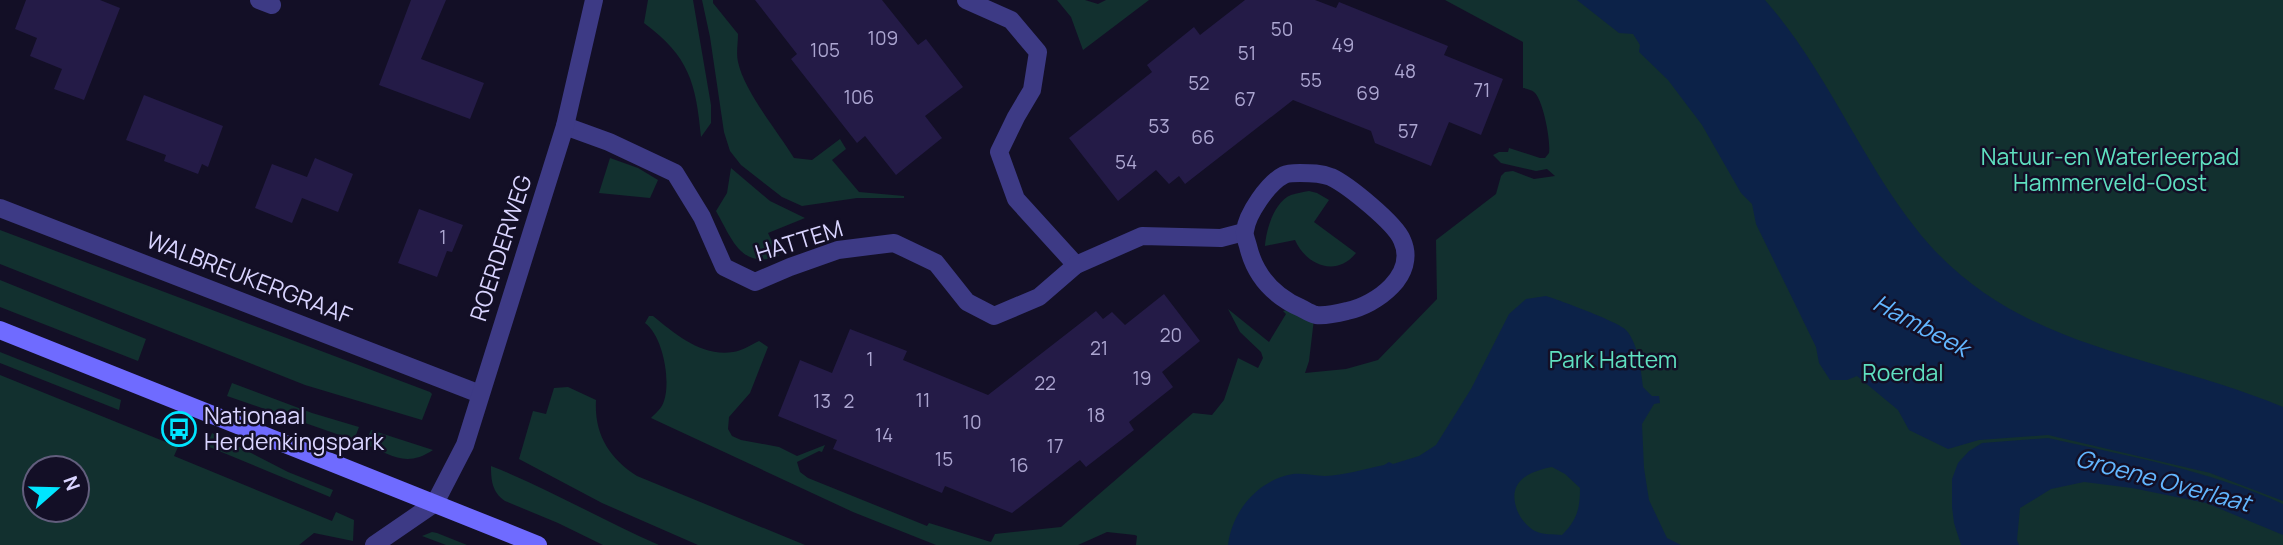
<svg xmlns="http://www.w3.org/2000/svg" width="2283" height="545" viewBox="0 0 2283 545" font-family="Manrope,sans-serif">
<rect width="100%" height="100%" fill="#130f26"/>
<g fill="#12302f" fill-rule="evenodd">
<path d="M648,0H693L711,105V123L701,137C696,83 689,56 644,23Z"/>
<path d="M702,0H713V3L738,34C738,43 736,53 738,62C744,91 778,132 794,158L812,160L840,139L846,149L832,160L859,192L904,196V198H857L802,206L782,197L741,165L730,151L724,132L710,37Z"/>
<polygon points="1057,0 1085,0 1098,4 1106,0 1149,0 1083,50 1071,17"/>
<path d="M1445,0H2283V545H1136L1137,536L1135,535L1107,532L1078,545H936L853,512L651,418C656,413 662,408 664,401C671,381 663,336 645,323L649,316H653C675,334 702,357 733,352C741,351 751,345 759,341L768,347L750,393L729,417L728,429L732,436L741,440L779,447L797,456L825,445L822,452L819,451L797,462L800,472L808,478L927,526L929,523L991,542L995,534L1061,527L1193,413L1212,415L1224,400L1238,358L1258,368L1263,358L1261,352L1240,332L1228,309L1269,342L1286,314L1283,311L1290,309L1314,319L1309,361L1305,373L1346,369L1378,360L1437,299L1436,240L1496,194L1501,176L1505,172L1513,171L1534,179L1555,176L1547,169L1536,171L1501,163L1493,155L1499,152H1508L1509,148L1540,158H1545L1549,153C1551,141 1543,99 1534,92C1532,90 1524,88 1523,88V42Z"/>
<polygon points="610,158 638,168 658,180 650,198 599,193"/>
<path d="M731,168L770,201L805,218L768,233L779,256C741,270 732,239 716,211L727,193Z"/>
<path d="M1309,191L1317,193L1329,200L1314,222L1356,253C1336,278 1306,265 1295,240L1265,246C1266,230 1274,202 1291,195C1297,193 1303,192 1309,191Z"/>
<polygon points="0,230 430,392 432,394 422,420 305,385 0,264"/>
<polygon points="0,280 146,339 138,361 0,307"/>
<polygon points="0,352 121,400 119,410 0,363"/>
<path d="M0,375L178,447L174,456L332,521L336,512L354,520L353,541L314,533L299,545H0ZM77,468V510H35V468Z"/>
<polygon points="232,383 312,413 359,427 354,440 227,396"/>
<path d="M568,387L596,400C594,434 609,458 637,476L805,545H698L602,503L519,459L533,411L546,414L554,388Z"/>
<path d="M371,430L433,450C406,468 391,455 365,444Z"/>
<polygon points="212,433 288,472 333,490 330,497 207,446"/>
<path d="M491,466C549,489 602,520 659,545H603L558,523L505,501C492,492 491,480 491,466Z"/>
<polygon points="432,532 437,533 467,545 446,545 422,536"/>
</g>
<g fill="#0c2248" fill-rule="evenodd">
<path d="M1577,0H1765C1826,69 1860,158 1917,230C2012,350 2152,352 2283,407V501L2210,473L2048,435L1979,440L1948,449L1909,430L1898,410L1857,376L1847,380H1830L1819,363L1816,347L1756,224L1752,204L1741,193L1702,125L1668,80L1639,52L1640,45L1633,34L1619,33Z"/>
<path d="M1546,296C1559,300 1619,322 1626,330C1638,343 1641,370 1643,387L1652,396H1659L1660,403L1654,404L1642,424L1644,468L1649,500L1667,538L1681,545H1228C1232,511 1258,480 1293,474C1304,473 1315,476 1325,476C1344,475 1365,469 1384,465L1389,462L1393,464L1419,456L1436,445L1471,389L1509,314L1526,299ZM1552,467L1565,474L1580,488C1580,509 1577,520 1562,535C1553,534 1543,535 1535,531C1527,527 1520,518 1517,510C1507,482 1527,472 1552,467Z"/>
<path d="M2048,438C2127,456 2209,470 2283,504V535L2206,503L2132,488L2084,482L2051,489L2020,508L2017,540L2019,545H1961L1954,523L1952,507V479L1958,463L1969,451L1982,443Z"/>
</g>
<g fill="#241b47">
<polygon points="26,0 100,0 120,8 84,100 54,89 62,69 30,56 37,38 15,29"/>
<polygon points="411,0 446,0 421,59 484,83 470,119 379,85"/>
<polygon points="755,0 882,0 918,45 926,39 963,87 925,116 942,138 896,175 865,136 857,143 791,59 797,54"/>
<polygon points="1245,0 1315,0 1336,8 1339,2 1448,46 1444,55 1503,79 1481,135 1449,122 1431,166 1375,143 1371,131 1293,100 1185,184 1179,176 1169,184 1156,170 1118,201 1069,138 1152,72 1147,65 1194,27 1200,35"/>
<polygon points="144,95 223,126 208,167 202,164 198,174 164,161 166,155 126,140"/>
<polygon points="315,158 353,174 338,212 302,198 292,223 255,208 272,164 307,177"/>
<polygon points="419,209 463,225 452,252 447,251 437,277 398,263"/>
<polygon points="1164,294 1200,341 1162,372 1173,387 1129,422 1134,430 1086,467 1080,460 1012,513 945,486 942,493 833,449 837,440 778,416 800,360 832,373 850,329 907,351 903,360 988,395 1096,311 1103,319 1112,312 1125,325"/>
</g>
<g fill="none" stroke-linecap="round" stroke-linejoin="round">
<polyline stroke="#3d3a85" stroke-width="18" points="259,0 272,5"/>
<g stroke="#3d3a85" stroke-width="18">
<polyline points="966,0 1011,20 1038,52 1032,90 1016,117 999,152 1016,199 1076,265"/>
<polyline points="565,126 609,142 675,173 702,217 724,267 755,282 790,267 838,250 894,243 936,263 967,302 994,316 1039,297 1076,265 1142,236 1221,238 1244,232"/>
<path d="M1300,173C1311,173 1321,173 1331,177C1348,185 1395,223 1402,240C1418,275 1376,305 1347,311C1339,313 1324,316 1316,315C1311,314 1305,310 1301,308C1274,296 1255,276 1248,246C1247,242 1244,235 1245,231C1247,214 1268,183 1284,175C1288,173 1295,173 1300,173Z"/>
<polyline points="0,208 480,394"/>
<polyline points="374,545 435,503 465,445 565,126 594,0"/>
</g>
<polyline stroke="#6f6bff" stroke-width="18" points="0,330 538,545"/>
</g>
<defs>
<g id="bus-ring" transform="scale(1.75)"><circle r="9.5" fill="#130f26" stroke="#00e5ff" stroke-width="1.5"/><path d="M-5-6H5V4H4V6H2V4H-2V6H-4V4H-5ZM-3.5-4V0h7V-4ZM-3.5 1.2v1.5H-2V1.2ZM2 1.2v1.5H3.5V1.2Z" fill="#00e5ff"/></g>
</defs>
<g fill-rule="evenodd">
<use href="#bus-ring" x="179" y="429"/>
</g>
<g text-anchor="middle" stroke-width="5" stroke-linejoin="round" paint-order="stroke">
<g font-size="19" fill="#aca6d1">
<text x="1282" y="36">50</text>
<text x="883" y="45">109</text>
<text x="1343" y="52">49</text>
<text x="825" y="57">105</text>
<text x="1247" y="60">51</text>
<text x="1405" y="78">48</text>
<text x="1311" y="87">55</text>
<text x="1199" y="90">52</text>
<text x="1482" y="97">71</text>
<text x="1368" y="100">69</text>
<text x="859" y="104">106</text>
<text x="1245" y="106">67</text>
<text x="1159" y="133">53</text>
<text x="1408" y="138">57</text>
<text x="1203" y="144">66</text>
<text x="1126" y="169">54</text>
<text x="443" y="244">1</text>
<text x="1171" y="342">20</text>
<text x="1099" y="355">21</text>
<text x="870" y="366">1</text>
<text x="1142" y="385">19</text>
<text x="1045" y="390">22</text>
<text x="923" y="407">11</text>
<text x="822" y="408">13</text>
<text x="849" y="408">2</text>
<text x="1096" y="422">18</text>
<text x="972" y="429">10</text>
<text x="884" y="442">14</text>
<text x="1055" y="453">17</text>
<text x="944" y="466">15</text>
<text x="1019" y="472">16</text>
</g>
<g font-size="23" fill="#5fe0c0" stroke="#130f26">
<text x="2110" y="165">Natuur-en Waterleerpad<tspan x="2110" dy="26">Hammerveld-Oost</tspan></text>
<text x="1613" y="368">Park Hattem</text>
<text x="1903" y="381">Roerdal</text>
</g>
<g font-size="23" fill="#d9d4ff" stroke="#130f26">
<text transform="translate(799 241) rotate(-17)" y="8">HATTEM</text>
<text transform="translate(501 248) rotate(-72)" y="8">ROERDERWEG</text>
<text transform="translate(249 278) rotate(21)" y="8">WALBREUKERGRAAF</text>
</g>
<g font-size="23" fill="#d9d4ff" stroke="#130f26" text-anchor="start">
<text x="204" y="424">Nationaal<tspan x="204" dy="26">Herdenkingspark</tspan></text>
</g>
<g font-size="24" font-style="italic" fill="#62b6ff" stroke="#130f26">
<text transform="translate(1921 326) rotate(28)" y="8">Hambeek</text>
<text transform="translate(2163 481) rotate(15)" y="8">Groene Overlaat</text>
</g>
</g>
<g transform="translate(56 489) rotate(70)"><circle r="33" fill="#130f26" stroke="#625e7d" stroke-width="2"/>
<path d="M0-5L12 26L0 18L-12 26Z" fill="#00e5ff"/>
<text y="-10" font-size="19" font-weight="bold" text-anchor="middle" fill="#d9d4ff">N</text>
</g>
</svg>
